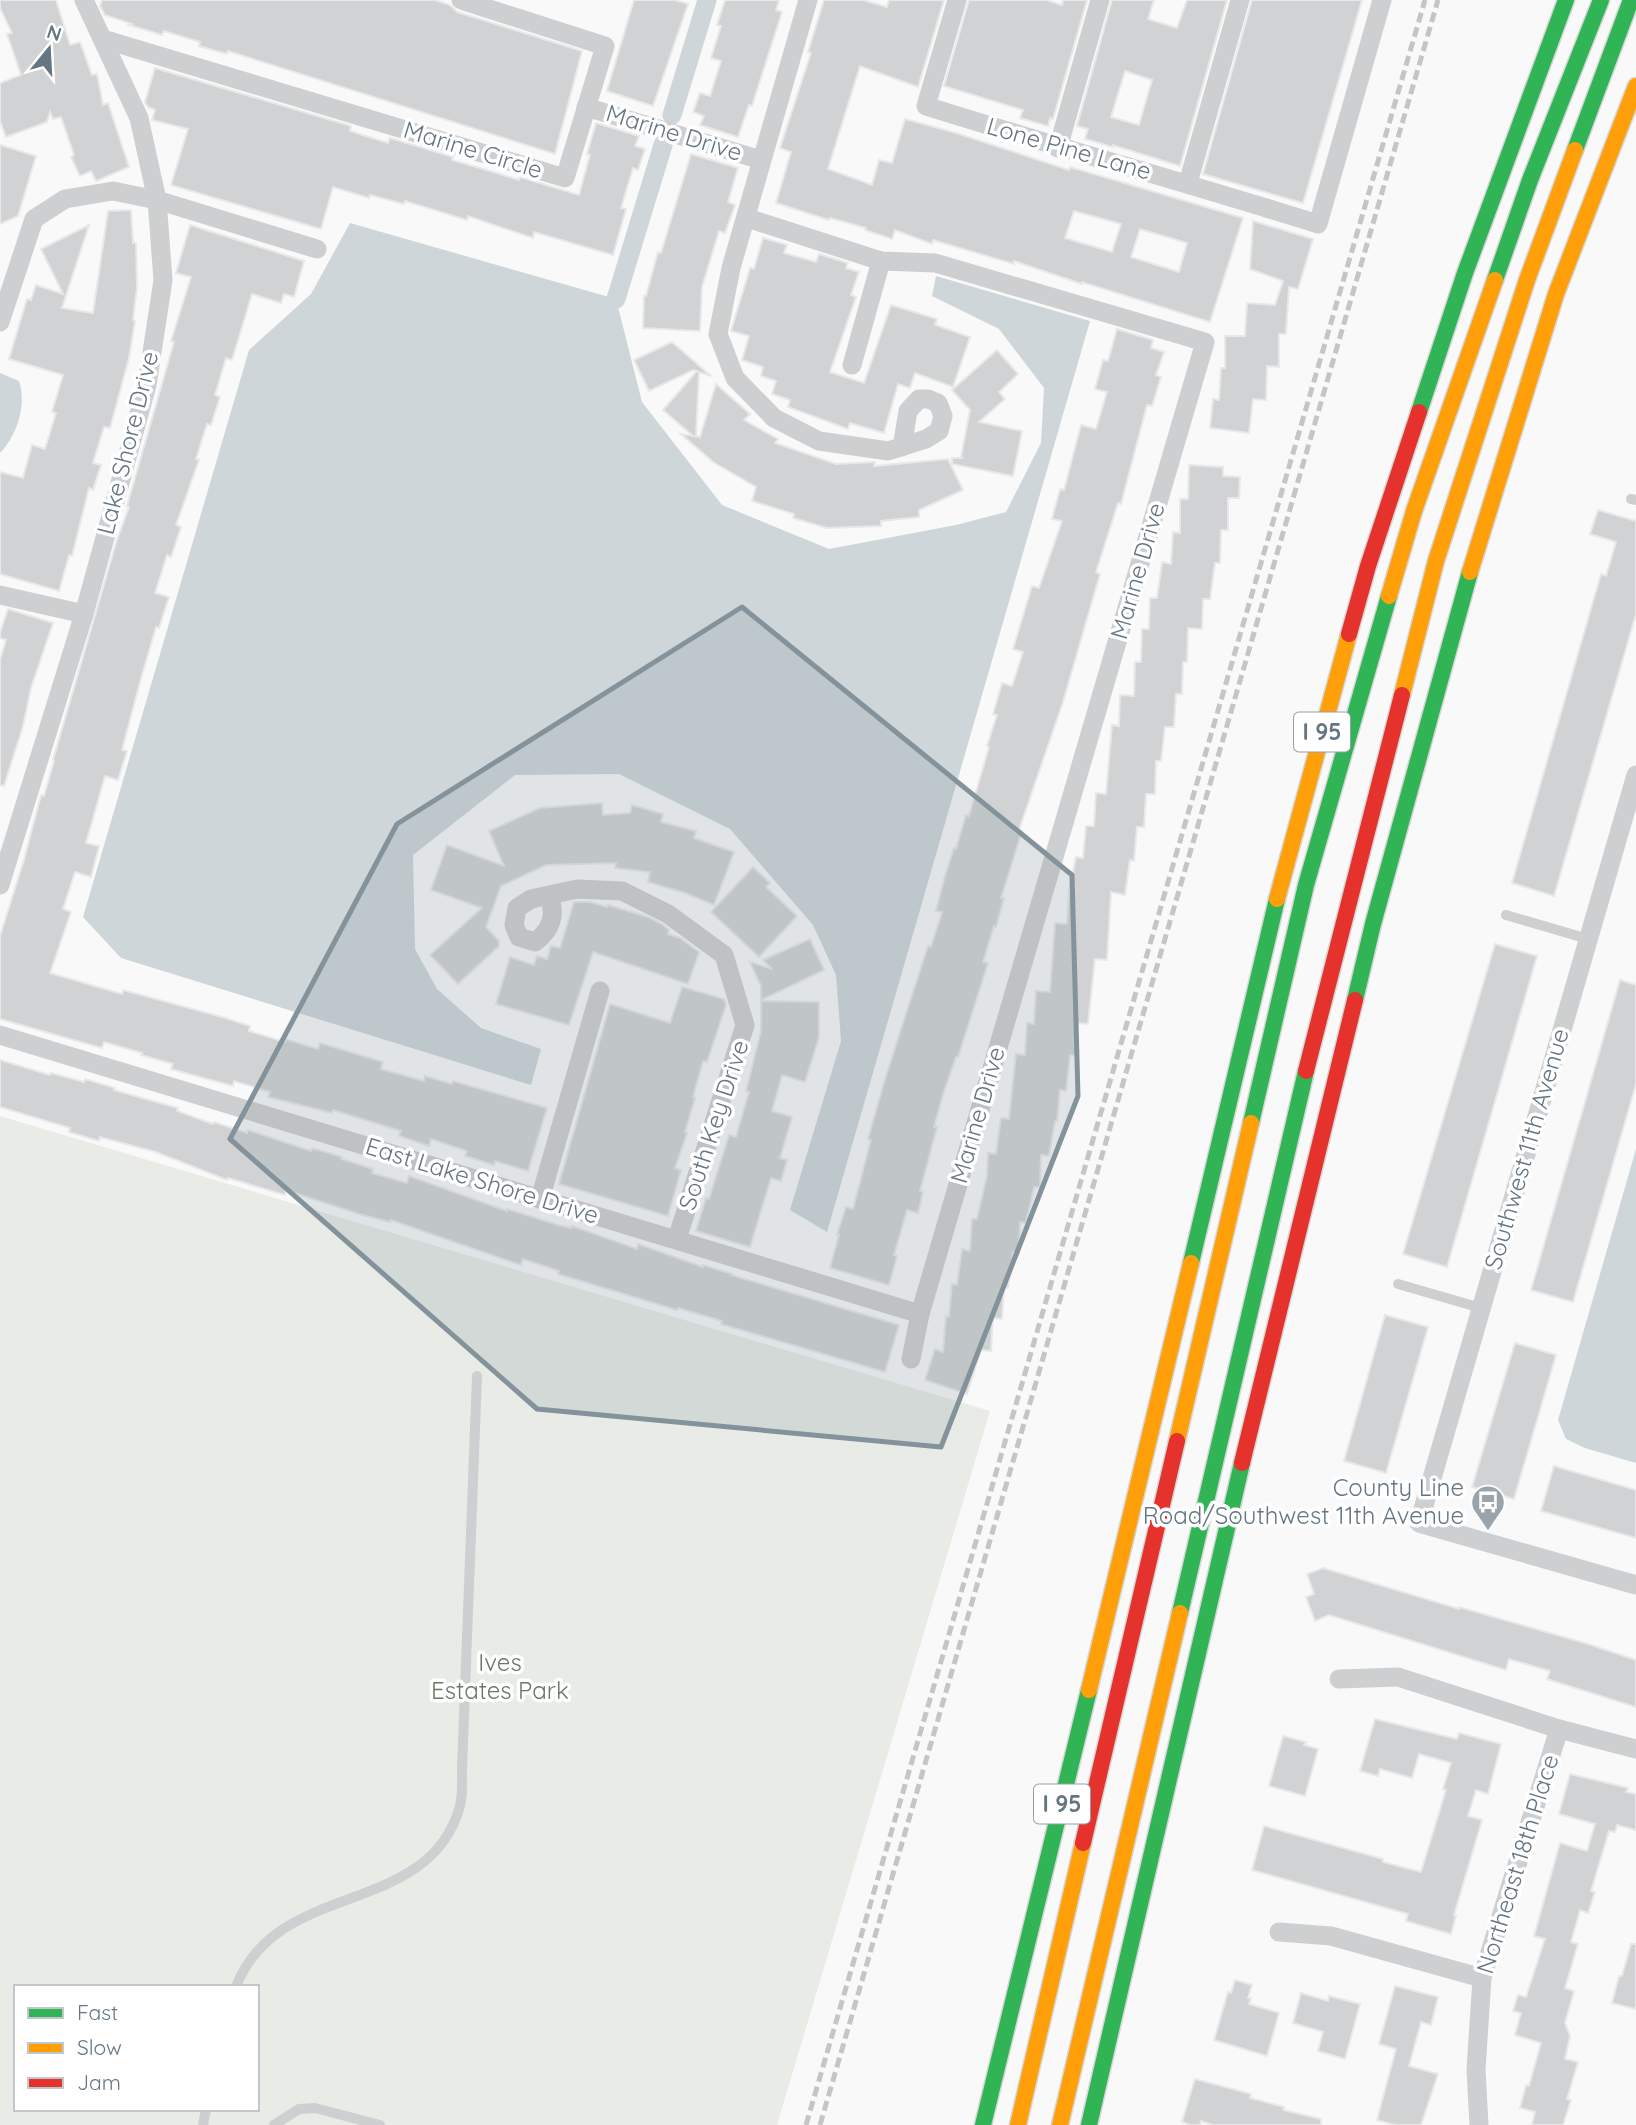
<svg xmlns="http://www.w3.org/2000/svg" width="1636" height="2125" viewBox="0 0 1636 2125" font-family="Quicksand,sans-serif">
<rect width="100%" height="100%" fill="#f9f9f9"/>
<path fill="#e8ebe6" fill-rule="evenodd" d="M0,1116L990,1411L777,2125H0ZM16,1987H257V2109H16Z"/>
<g fill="#ced6d9">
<polygon points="350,223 616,299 642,402 722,505 829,549 956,525 1006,512 1041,443 1044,388 999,329 932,296 936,276 1090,321 827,1232 790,1210 841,1041 836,975 813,925 730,829 619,774 515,775 413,855 415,949 437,989 481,1028 541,1049 531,1085 121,958 83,917 249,350 311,294"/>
<path d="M0,373L19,381C27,405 17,435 0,453Z"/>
<polygon points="1636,1149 1636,1463 1585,1448 1566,1439 1558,1420"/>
</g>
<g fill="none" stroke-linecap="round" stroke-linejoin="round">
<g stroke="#ced6d9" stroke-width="19">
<polyline points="672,115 707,0"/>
<polyline points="616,299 663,145"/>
</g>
</g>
<g fill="#d0d2d3" stroke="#e8e8e8" stroke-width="2" fill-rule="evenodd">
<polygon points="0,0 56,0 70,45 80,42 92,75 97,74 103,105 108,103 129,167 96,181 91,171 80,176 71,157 74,155 61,117 53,119 50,112 47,122 6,137 0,121 0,83 21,75 7,34 12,33 0,8"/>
<polygon points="102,0 435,0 450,5 457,12 582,51 555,154 228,51 227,54 199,46 200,42 164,31 162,35 129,25 132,24 105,15 100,6"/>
<polygon points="634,0 675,0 688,4 653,106 607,91"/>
<polygon points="725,0 779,0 776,10 782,12 752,106 749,105 738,137 700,125 704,116 693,112 700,93 710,96 721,61 711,58 721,26 717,25"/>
<path d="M824,0H863L887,7L889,0H944L918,87L860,66L828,169L872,185L879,160L892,163L905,119L956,133L1069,170L1070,167L1243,218L1210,322L1082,282V284L1014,261V264L933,240L932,244L895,230L892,239L865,230L866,228L830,218L829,220L776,203L791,152L780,148L811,53L808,52ZM1074,211L1121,224L1112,252L1065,238ZM1140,229L1187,243L1179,272L1131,257Z"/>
<polygon points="969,0 1046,0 1062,5 1063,0 1087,0 1053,119 1050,118 1048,126 1020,118 1023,110 944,86"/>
<path d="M1112,0H1154L1148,19L1177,28L1187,0H1227L1180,166L1113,145V147L1085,139L1088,129L1077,126ZM1125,71L1152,80L1139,125L1111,117Z"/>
<polygon points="1252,0 1362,0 1303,203 1203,174"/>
<polygon points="155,68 351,126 350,131 388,143 390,138 453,157 452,160 487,170 519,180 520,177 579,195 590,155 587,154 596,123 639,136 635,146 645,149 638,170 633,168 621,208 626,209 613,255 534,232 533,238 468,216 467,220 405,201 404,204 370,195 369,198 333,187 321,229 171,185 188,129 152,120 155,110 148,107 145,102"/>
<polygon points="0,145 36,156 18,216 0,224"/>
<polygon points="691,154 738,168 728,202 735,205 725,233 719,231 702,287 700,331 643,328 644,296 646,296 658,252 661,253"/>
<polygon points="131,210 133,243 136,243 137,287 133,320 135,321 129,358 110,428 104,427 93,463 101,465 93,490 89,488 72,556 69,555 59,591 0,574 0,472 23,478 32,445 45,449 56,413 52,412 63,375 9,359 27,299 31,300 36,285 63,294 41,249 89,225 62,308 93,313 108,211"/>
<polygon points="1253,221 1313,239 1298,289 1289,287 1286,334 1279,334 1279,367 1267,366 1266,400 1253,399 1249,433 1210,428 1213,399 1219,400 1221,368 1225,368 1225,336 1245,336 1247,303 1275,305 1283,281 1250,269"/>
<polygon points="190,225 304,261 294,297 284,294 281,303 252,294 232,360 226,358 215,395 220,397 211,425 207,424 196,459 199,460 176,525 181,527 171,557 167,555 155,593 169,597 159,628 156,627 140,682 122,750 127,751 118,780 105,776 86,843 99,846 91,877 75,872 63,909 71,912 50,973 122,994 123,990 222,1017 250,1026 249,1031 285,1042 285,1039 318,1049 320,1043 383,1062 381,1069 424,1081 425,1076 452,1084 453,1081 547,1108 528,1171 495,1161 494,1165 465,1156 467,1151 431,1139 429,1146 399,1136 401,1131 333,1110 332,1113 268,1097 270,1092 234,1081 233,1086 171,1069 173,1064 141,1055 142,1053 104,1042 102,1048 0,1019 0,936 24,860 41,795 44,796 54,761 53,760 116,543 129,507 127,506 174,342 171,341 191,277 176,273"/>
<polygon points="763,238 787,245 784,253 816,262 819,254 848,263 846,268 859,272 851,295 856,297 830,372 864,383 891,305 937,319 935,325 970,337 953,387 915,373 910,388 898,384 884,433 850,423 848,429 788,407 790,400 772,394 776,381 761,376 763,367 742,360 749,336 731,331 750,268 754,269"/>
<polygon points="1117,329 1153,340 1151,348 1164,352 1156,375 1161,377 1152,406 1147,405 1121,504 1118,503 1096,572 1100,574 1063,702 1019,830 1022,831 1001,898 1004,898 996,927 994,926 983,962 988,963 958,1057 956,1057 944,1091 934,1127 937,1127 920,1191 923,1192 918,1213 907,1210 894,1255 897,1256 889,1285 830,1268 839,1235 837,1235 846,1207 853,1209 871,1140 868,1139 886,1076 928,946 931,947 942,912 936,911 945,876 954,848 956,849 966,815 969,816 989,747 987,746 997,715 993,714 1002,683 1012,686 1023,652 1013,649 1032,586 1039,588 1062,521 1052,519 1060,489 1064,490 1081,425 1096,429 1107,392 1095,389 1103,360 1108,361"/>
<polygon points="672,342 711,376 699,372 696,436 700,437 716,384 750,414 744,420 778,439 775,443 836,464 875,462 874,466 948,459 963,490 919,510 919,517 881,521 881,526 827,528 793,518 794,514 752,501 756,487 713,462 681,434 693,436 663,410 697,371 693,370 649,391 634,360"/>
<polygon points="997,350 1018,374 999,392 1005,399 979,422 1022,431 1013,476 952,464 952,458 963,458 961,457 970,410 952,390"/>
<polygon points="1189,465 1223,467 1223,476 1240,477 1239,498 1228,498 1228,530 1221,530 1220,563 1215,563 1210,599 1203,599 1202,629 1188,628 1187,662 1183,662 1182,694 1176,694 1174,727 1165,727 1161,761 1156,761 1155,794 1146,794 1144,827 1137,827 1134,861 1130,860 1125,895 1111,892 1107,960 1095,959 1088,1024 1077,1023 1076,1056 1070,1055 1066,1091 1060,1090 1057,1121 1055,1121 1049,1156 1041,1155 1040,1187 1034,1187 1026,1223 1020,1222 1019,1253 1013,1252 1008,1288 1004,1287 1002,1319 993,1318 991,1351 981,1350 967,1394 925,1380 935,1349 943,1352 946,1316 949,1317 952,1284 957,1285 962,1249 970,1251 972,1219 977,1219 987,1176 988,1153 996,1154 1001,1118 1009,1119 1016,1054 1025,1055 1027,1023 1034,1024 1036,991 1050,992 1055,923 1067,924 1069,891 1076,857 1083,858 1086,826 1094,826 1096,793 1106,794 1112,725 1119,726 1120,695 1134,696 1135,662 1141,662 1142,629 1149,629 1150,598 1157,598 1162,562 1171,564 1173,532 1180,533 1180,499 1188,499"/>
<polygon points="1598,510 1636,521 1636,614 1554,896 1512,883 1601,574 1606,576 1616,542 1590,534"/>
<polygon points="8,609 53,623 31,688 23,726 4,786 0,785 0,660 6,640 0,638 0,633"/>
<polygon points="602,803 603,815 630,813 632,805 663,814 661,822 696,831 694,838 734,852 714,905 685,893 648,882 650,872 615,868 616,863 546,865 501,886 486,927 499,941 499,946 458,984 430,955 482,908 431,890 447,845 504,866 489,831 540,808"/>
<polygon points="753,867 770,883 766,887 797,916 759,957 711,912"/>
<polygon points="574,902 590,902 607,907 608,905 648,917 662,924 669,930 668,934 680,938 699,952 688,984 593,952 569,1025 496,1004 510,957 534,965 537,956 547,959 551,946 560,948"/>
<polygon points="810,939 824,970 761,1000 761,986 750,962 772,969 763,960"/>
<polygon points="1495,944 1537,956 1447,1267 1403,1254"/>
<polygon points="1620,980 1636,985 1636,1084 1573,1302 1531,1290"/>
<polygon points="682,987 724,999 726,1005 707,1062 703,1061 693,1097 695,1098 685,1132 687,1133 675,1168 681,1170 668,1216 559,1184 610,1004 670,1023"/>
<polygon points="761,1001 819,1002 819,1037 805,1082 782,1075 772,1111 792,1117 780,1158 787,1160 781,1181 771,1178 750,1247 696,1231 706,1198 709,1199 729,1135 736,1137 749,1092 746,1091 761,1031"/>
<polygon points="0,1060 50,1075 51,1073 84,1082 85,1079 115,1088 114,1090 178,1108 177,1111 213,1124 214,1122 247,1133 248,1130 311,1151 312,1148 342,1157 341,1159 373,1169 372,1173 407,1183 409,1176 507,1211 507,1209 558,1225 571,1228 572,1226 637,1249 638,1244 703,1267 703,1265 732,1274 731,1275 899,1325 885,1372 721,1324 722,1321 678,1308 677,1310 558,1274 559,1271 523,1259 521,1265 391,1220 390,1222 359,1214 286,1190 285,1195 228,1178 227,1180 156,1152 100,1137 99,1141 69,1132 70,1128 0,1107"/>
<polygon points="1385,1315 1428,1327 1386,1473 1344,1461"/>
<polygon points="1515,1343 1556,1355 1514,1499 1472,1487"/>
<polygon points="1554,1466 1636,1490 1636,1538 1541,1511"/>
<polygon points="1323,1568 1459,1609 1459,1607 1588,1644 1636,1660 1636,1707 1547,1679 1550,1671 1509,1659 1506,1670 1329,1615 1315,1621 1306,1597 1314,1594 1307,1574"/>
<polygon points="1375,1719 1457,1739 1459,1733 1501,1744 1488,1794 1476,1790 1468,1816 1482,1820 1454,1915 1456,1916 1451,1934 1406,1921 1408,1914 1252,1870 1264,1826 1383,1859 1383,1862 1421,1872 1446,1790 1443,1789 1451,1763 1419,1754 1412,1778 1380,1769 1378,1776 1360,1771"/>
<polygon points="1283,1736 1306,1742 1304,1745 1318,1749 1305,1796 1269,1786"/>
<polygon points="1570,1774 1628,1788 1626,1792 1636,1794 1636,1830 1617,1825 1615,1832 1609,1831 1591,1891 1595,1892 1588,1913 1580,1910 1571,1942 1578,1944 1565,1988 1574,1991 1565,2023 1570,2036 1565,2059 1578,2062 1567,2099 1571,2100 1563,2125 1532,2125 1535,2112 1520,2108 1526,2085 1529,2086 1541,2043 1515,2035 1521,2013 1513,2011 1518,1995 1526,1997 1545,1939 1534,1936 1560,1843 1587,1851 1595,1824 1559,1814"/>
<polygon points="1631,1944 1636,1944 1636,2009 1612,2003 1619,1976 1622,1976"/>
<polygon points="1235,1980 1252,1985 1248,1998 1251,1998 1249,2004 1279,2013 1267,2056 1214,2040 1228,1992 1231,1993"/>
<polygon points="1395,1986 1438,1997 1431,2025 1421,2022 1409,2066 1438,2074 1421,2125 1395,2125 1377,2120 1396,2049 1379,2044"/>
<polygon points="1301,1993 1328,2001 1329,1996 1360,2004 1345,2059 1318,2051 1323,2032 1293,2023"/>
<polygon points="1195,2079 1251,2094 1250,2098 1284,2107 1283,2110 1321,2119 1321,2125 1213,2125 1201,2121 1200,2125 1190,2125 1182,2122"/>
</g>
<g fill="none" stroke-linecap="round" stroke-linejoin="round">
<g stroke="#d5d6d6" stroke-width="19">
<g id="fast">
<polyline points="1575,150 1631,0"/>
<polyline points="1495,280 1530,180 1601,0"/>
<polyline points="1419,412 1465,273 1566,0"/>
<polyline points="1355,1000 1373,924 1470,572"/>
<polyline points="1251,1123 1306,885 1389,596"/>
<polyline points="1191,1263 1277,899"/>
<polyline points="1180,1613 1306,1071"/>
<polyline points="983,2125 1089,1690"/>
<polyline points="1089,2125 1242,1463"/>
</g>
</g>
<g stroke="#d5d6d6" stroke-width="19">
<g id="slow">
<polyline points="1470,572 1556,294 1636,86"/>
<polyline points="1389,596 1414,511 1495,280"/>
<polyline points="1402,695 1436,561 1527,280 1575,150"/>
<polyline points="1277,899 1349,634"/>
<polyline points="1177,1441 1251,1123"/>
<polyline points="1089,1690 1191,1263"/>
<polyline points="1018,2125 1083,1843"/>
<polyline points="1060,2125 1180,1613"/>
</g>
</g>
<g stroke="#d5d6d6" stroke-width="19">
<g id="jam">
<polyline points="1349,634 1368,566 1419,412"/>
<polyline points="1306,1071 1402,695"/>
<polyline points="1242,1463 1355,1000"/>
<polyline points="1083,1843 1177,1441"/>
</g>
</g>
<g stroke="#cecfd0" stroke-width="10">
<polyline points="1631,499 1636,500"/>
<polyline points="1506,915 1588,939"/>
<polyline points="1398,1284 1481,1308"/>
<path d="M236,1987C277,1878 429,1919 460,1806C463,1794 462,1780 462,1768L477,1376"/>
<polyline points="203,2125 206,2109"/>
<polyline points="274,2125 299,2109 315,2108 380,2125"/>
</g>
<g stroke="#cecfd0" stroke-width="19">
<polyline points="808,0 731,268 718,334 735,378 774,418 819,441 888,451 926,439 939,431 943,416 938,403 928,399 919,399 908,411 902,447"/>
<path d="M957,0L926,106C1056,147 1188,183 1318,224L1382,0"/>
<polyline points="103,39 565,178 605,46 461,0"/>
<polyline points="586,107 761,160"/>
<polyline points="1058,148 1100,0"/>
<polyline points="1188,183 1240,0"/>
<polyline points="747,218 881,261 935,263 1205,342 920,1314"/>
<polyline points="0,322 34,219 65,199 113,191 157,200 317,249"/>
<polyline points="852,365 881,261"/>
<polyline points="0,595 84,614"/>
<polyline points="1636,775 1419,1523 1636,1585"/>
<polyline points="0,885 84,614 147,385 163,280 157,200 139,118 84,0"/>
<path d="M549,895C556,915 552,929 535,942L519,937L514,925L517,908L531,899L577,889L622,891L668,914L724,955L745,1025L677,1239"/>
<polyline points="0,1035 920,1314 911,1359"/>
<polyline points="540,1199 600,991"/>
<polyline points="1339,1679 1398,1677 1559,1729 1636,1749"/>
<polyline points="1279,1932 1331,1936 1482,1978"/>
<polyline points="1479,2125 1476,2070 1482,1978 1559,1729"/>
</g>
<use href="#fast" stroke="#30b455" stroke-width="16"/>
<use href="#slow" stroke="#ff9f0a" stroke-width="16"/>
<use href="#jam" stroke="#e5322d" stroke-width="16"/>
<g stroke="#c3c5c6" stroke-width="5" stroke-dasharray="10 5" stroke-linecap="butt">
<polyline points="806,2125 1425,0"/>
<polyline points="820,2125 1438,0"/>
</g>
</g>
<path fill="#84929c" fill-opacity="0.2" stroke="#84929c" stroke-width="5" stroke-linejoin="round" d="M742,607L1072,875L1078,1096L941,1447L537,1409L230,1139L397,824Z"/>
<defs>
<g id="bus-pin" transform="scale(1.75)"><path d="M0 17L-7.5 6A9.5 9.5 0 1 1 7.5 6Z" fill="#99a4ac" stroke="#fff"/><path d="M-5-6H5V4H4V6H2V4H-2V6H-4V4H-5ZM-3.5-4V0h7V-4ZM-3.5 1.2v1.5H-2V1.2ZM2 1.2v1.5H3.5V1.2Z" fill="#fff"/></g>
</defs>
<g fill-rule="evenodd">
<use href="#bus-pin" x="1488" y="1502"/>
</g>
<g text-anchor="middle" stroke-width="7" stroke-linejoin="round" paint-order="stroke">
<g fill="#fff" stroke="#939fa8" stroke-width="2">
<rect x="1294" y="712.5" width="56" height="39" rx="5"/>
<rect x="1034" y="1784.5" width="56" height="39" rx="5"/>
</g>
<g font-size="23" font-weight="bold" fill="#657683">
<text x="1322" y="740">I 95</text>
<text x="1062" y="1812">I 95</text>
</g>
<g font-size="24" fill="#657683" stroke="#fff">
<text transform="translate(674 133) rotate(17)" y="8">Marine Drive</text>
<text transform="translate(1069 149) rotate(16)" y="8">Lone Pine Lane</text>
<text transform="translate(473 150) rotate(17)" y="8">Marine Circle</text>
<text transform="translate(128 443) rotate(-76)" y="8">Lake Shore Drive</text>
<text transform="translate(1138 571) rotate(-74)" y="8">Marine Drive</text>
<text transform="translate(978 1115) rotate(-74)" y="8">Marine Drive</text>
<text transform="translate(714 1125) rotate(-72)" y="8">South Key Drive</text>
<text transform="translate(1527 1149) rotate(-74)" y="8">Southwest 11th Avenue</text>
<text transform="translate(482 1181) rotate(17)" y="8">East Lake Shore Drive</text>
<text transform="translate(1518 1864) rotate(-73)" y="8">Northeast 18th Place</text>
</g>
<g font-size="24" fill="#657683" stroke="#fff" text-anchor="end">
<text x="1464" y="1496">County Line<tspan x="1464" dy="28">Road/Southwest 11th Avenue</tspan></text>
</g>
<g font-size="24" fill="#687a64" stroke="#fff">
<text x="500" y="1671">Ives<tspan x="500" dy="28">Estates Park</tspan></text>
</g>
</g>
<rect x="14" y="1985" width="245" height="126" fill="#ffffff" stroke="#c1c8cd" stroke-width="2"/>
<rect x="28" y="2008" width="35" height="10" fill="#30b455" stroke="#c1c8cd" stroke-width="2"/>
<text x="77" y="2020" font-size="21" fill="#657683">Fast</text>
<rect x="28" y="2043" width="35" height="10" fill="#ff9f0a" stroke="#c1c8cd" stroke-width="2"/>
<text x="77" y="2055" font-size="21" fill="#657683">Slow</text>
<rect x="28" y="2078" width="35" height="10" fill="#e5322d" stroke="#c1c8cd" stroke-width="2"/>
<text x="77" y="2090" font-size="21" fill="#657683">Jam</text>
<g transform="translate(49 49) rotate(18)" stroke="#ffffff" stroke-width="5" paint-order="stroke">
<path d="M0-5L12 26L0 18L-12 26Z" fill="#657683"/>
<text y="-10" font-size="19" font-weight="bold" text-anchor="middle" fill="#657683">N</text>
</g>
</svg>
